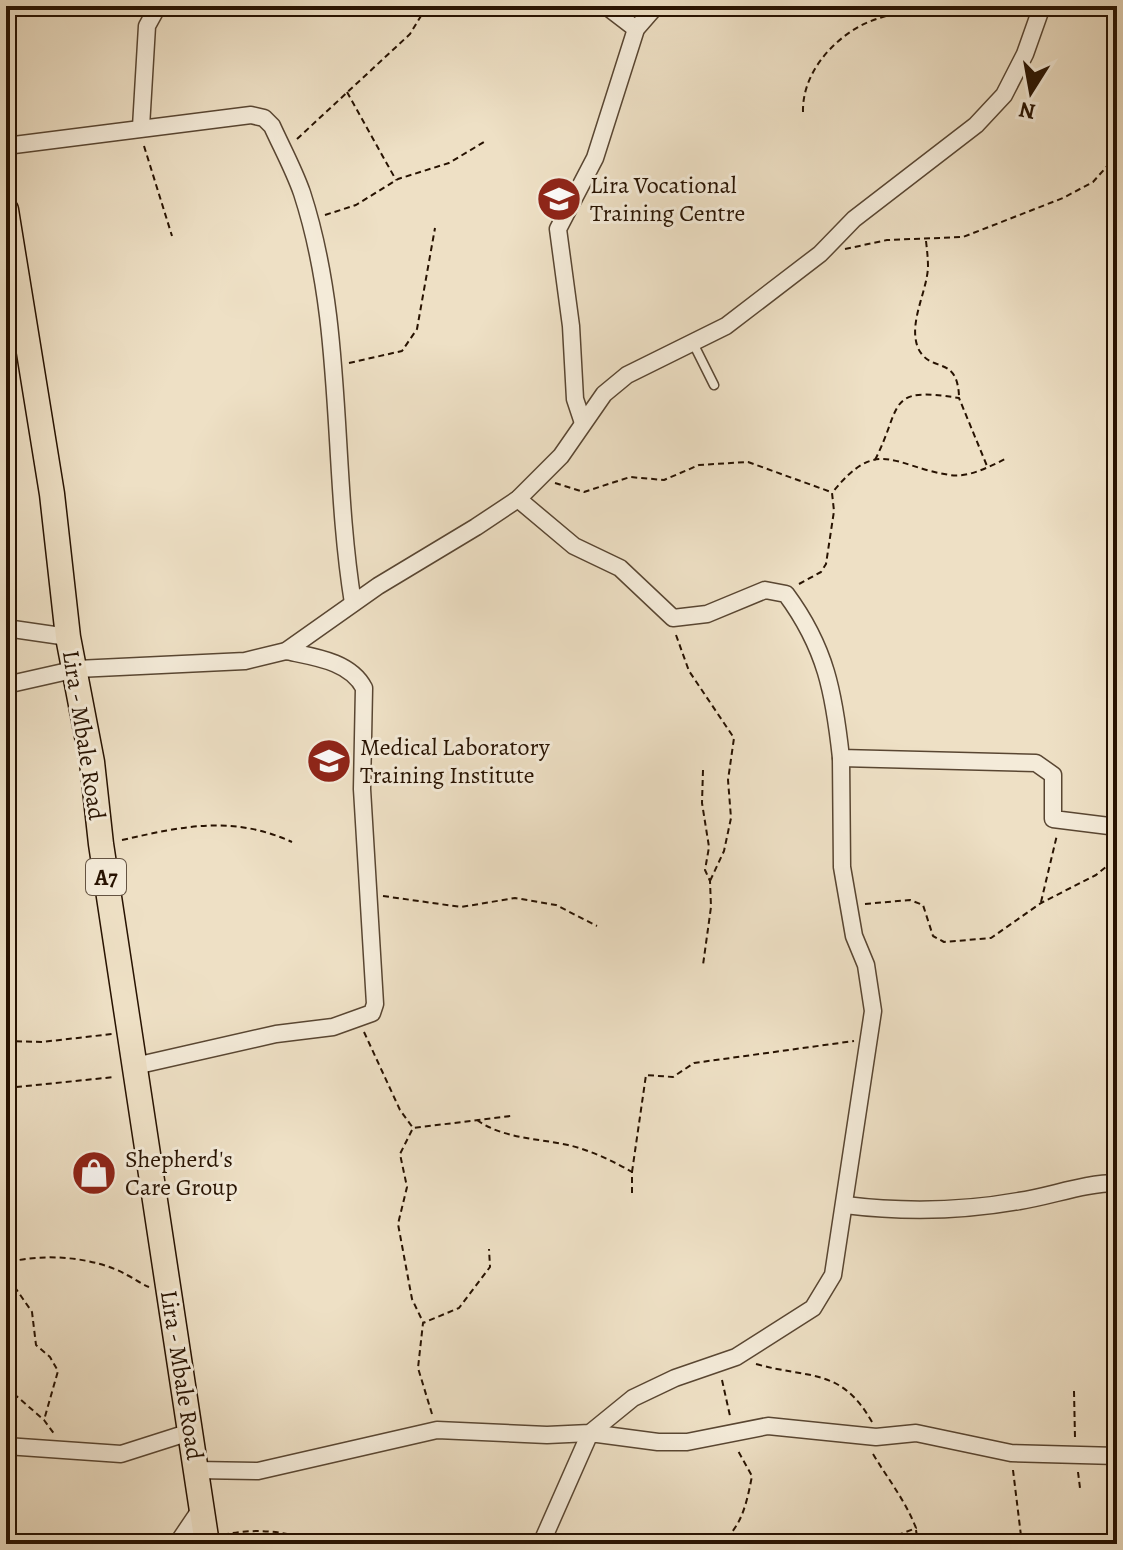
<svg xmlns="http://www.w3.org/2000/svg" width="1123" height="1550" viewBox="0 0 1123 1550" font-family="Alegreya,serif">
<rect width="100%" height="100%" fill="#eee0c5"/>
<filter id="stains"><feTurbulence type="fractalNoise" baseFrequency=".0025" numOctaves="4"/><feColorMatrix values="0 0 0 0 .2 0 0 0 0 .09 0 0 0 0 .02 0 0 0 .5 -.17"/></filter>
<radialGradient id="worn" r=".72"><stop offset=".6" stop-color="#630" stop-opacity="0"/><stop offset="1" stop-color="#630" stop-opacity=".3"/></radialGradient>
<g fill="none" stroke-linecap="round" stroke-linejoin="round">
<g stroke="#594632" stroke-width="11">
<polyline id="lane" points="693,343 714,385"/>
</g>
<g stroke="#594632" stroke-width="19">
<g id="street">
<polyline points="606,6 636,29"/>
<polyline points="141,127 147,26 158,6"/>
<path d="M6,146L251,115L264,118L272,126C282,148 294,170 302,193C345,325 331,467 353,603"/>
<polyline points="583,423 575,399 571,326 558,229 595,158 636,29 656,6"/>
<path d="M518,499L574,546L620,568L673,618L707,614L765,590L786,594C826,648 834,693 841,758L1036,763L1053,775V819L1117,827"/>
<polyline points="6,628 68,637"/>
<polyline points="6,685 77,669 245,661 286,651 378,586 476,527 518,499 561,456 604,394 627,375 726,326 820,254 854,219 976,125 1004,95 1025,54 1042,6"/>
<path d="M135,1066L276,1034L333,1027L372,1013L375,1004L362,789L364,688C350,661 314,657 286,651"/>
<path d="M845,1205C901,1212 963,1211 1019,1201C1052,1196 1084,1183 1117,1183"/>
<polyline points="6,1446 121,1454 190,1432"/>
<polyline points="196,1470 258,1471 437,1430 547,1435 590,1433 633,1398 675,1378 736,1357 813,1308 833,1275 873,1011 866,965 854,936 842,867 841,758"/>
<polyline points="177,1544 202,1507"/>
<polyline points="541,1544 590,1433 658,1442 687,1442 768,1426 876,1437 916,1433 1011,1453 1117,1456"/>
</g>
</g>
<g stroke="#271201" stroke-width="27">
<polyline id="primary" points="6,210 52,494 68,637 92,762 101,844 207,1544"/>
</g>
<g stroke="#271201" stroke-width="2" stroke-dasharray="6 4" stroke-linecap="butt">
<polyline points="347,92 396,180"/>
<path d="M803,112C802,76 829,43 860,26C877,17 897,14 914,6"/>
<polyline points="297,139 410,34 427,6"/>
<polyline points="144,146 172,236"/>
<polyline points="325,215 356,205 398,179 449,163 484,142"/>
<path d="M926,241C927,250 928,258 928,267C927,292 908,323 918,348C930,374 957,354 959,396"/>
<polyline points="845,249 887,240 963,237 1063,198 1093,182 1117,155"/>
<polyline points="349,363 402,351 417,329 435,228"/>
<path d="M875,460C903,405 885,386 959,398L987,466"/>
<polyline points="555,483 584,492 630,477 664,480 699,465 748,462 831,492"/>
<path d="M799,584L821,572L826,564L834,511L832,493C878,435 894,467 950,475C968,478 989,467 1005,459"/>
<polyline points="676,635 689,671 734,738 728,780 731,818 724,851 710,881"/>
<polyline points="703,770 702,803 709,847 705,870 710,881 711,907 703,965"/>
<path d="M122,840C184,826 232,815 292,842"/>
<polyline points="383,896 461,907 515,898 556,905 597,926"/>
<polyline points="1041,902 1057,835"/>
<polyline points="865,904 910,900 923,905 933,936 944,942 991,938 1041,903 1096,875 1117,858"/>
<polyline points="364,1032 400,1110 413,1128 511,1116"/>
<polyline points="6,1041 42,1042 112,1034"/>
<polyline points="6,1088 115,1077"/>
<path d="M477,1120C504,1139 536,1138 568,1145C590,1150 613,1161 632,1172V1193"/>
<polyline points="412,1130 400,1154 407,1187 398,1224 412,1299 423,1322"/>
<polyline points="632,1172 646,1075 673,1077 694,1063 854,1041"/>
<polyline points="6,1258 12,1283 32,1312 36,1345 50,1357 58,1371 44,1420"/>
<path d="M10,1262C44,1253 96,1257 127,1275C135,1279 141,1284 149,1287"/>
<path d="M756,1364C809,1379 841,1367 872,1422"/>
<polyline points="722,1380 730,1416"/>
<polyline points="6,1387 44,1420 55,1435"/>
<polyline points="1074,1391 1075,1438"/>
<polyline points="432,1414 418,1368 423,1323 459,1308 490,1267 489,1249"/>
<path d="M873,1454C888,1479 905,1500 916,1528L893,1537L892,1544"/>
<polyline points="1013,1470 1022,1544"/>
<polyline points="1078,1472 1080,1488"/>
<polyline points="916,1530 918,1544"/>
<path d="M223,1535C252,1528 290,1530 316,1544"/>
<polyline points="725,1541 774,1536 813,1544 837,1544"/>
<polyline points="837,1543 893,1537"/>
<path d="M718,1544C742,1530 747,1501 752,1476L737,1449"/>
</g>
<use href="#lane" stroke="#f4ebd9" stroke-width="8"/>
<use href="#street" stroke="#f4ebd9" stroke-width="16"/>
<use href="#primary" stroke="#eee0c5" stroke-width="24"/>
</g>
<defs>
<g id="school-disc" transform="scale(2.3)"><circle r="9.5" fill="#8f2418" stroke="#f4ebd9"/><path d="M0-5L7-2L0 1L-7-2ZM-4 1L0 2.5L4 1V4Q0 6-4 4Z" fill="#fff"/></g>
<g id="shop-disc" transform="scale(2.3)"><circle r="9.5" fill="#8f2418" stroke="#f4ebd9"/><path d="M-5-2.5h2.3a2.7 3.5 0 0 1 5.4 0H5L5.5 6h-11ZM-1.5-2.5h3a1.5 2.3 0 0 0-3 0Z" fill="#fff"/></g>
</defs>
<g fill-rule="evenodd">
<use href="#school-disc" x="559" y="199"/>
<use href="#school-disc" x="329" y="761"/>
<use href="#shop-disc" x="94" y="1173"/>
</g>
<g text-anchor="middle" stroke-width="6" stroke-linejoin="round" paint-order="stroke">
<rect fill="#f4ebd9" stroke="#645342" stroke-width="2" x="86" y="859" width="40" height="36" rx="6"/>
<g font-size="22" font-weight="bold" fill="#271201">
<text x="106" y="885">A7</text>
</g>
<g font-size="24" fill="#271201" stroke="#f4ebd9" text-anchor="start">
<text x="590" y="193">Lira Vocational<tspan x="590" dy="28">Training Centre</tspan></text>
<text x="360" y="755">Medical Laboratory<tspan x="360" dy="28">Training Institute</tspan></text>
<text x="125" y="1167">Shepherd's<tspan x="125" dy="28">Care Group</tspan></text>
</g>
<g font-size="24" fill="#271201" stroke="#f4ebd9">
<text transform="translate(84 735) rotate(81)" y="8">Lira - Mbale Road</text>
<text transform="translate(182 1375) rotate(81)" y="8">Lira - Mbale Road</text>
</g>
</g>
<rect width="1123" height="1550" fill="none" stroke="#eee0c5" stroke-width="32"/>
<rect x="8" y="8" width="1107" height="1534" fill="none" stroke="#271201" stroke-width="4"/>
<rect x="16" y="16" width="1091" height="1518" fill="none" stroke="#271201" stroke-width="2"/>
<g transform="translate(1031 92) rotate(191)" stroke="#f4ebd9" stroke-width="6" paint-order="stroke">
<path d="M0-6L14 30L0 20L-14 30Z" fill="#271201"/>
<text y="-12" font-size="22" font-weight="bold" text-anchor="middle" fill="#271201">N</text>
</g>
<rect width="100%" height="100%" filter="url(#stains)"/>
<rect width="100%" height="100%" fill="url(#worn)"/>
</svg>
